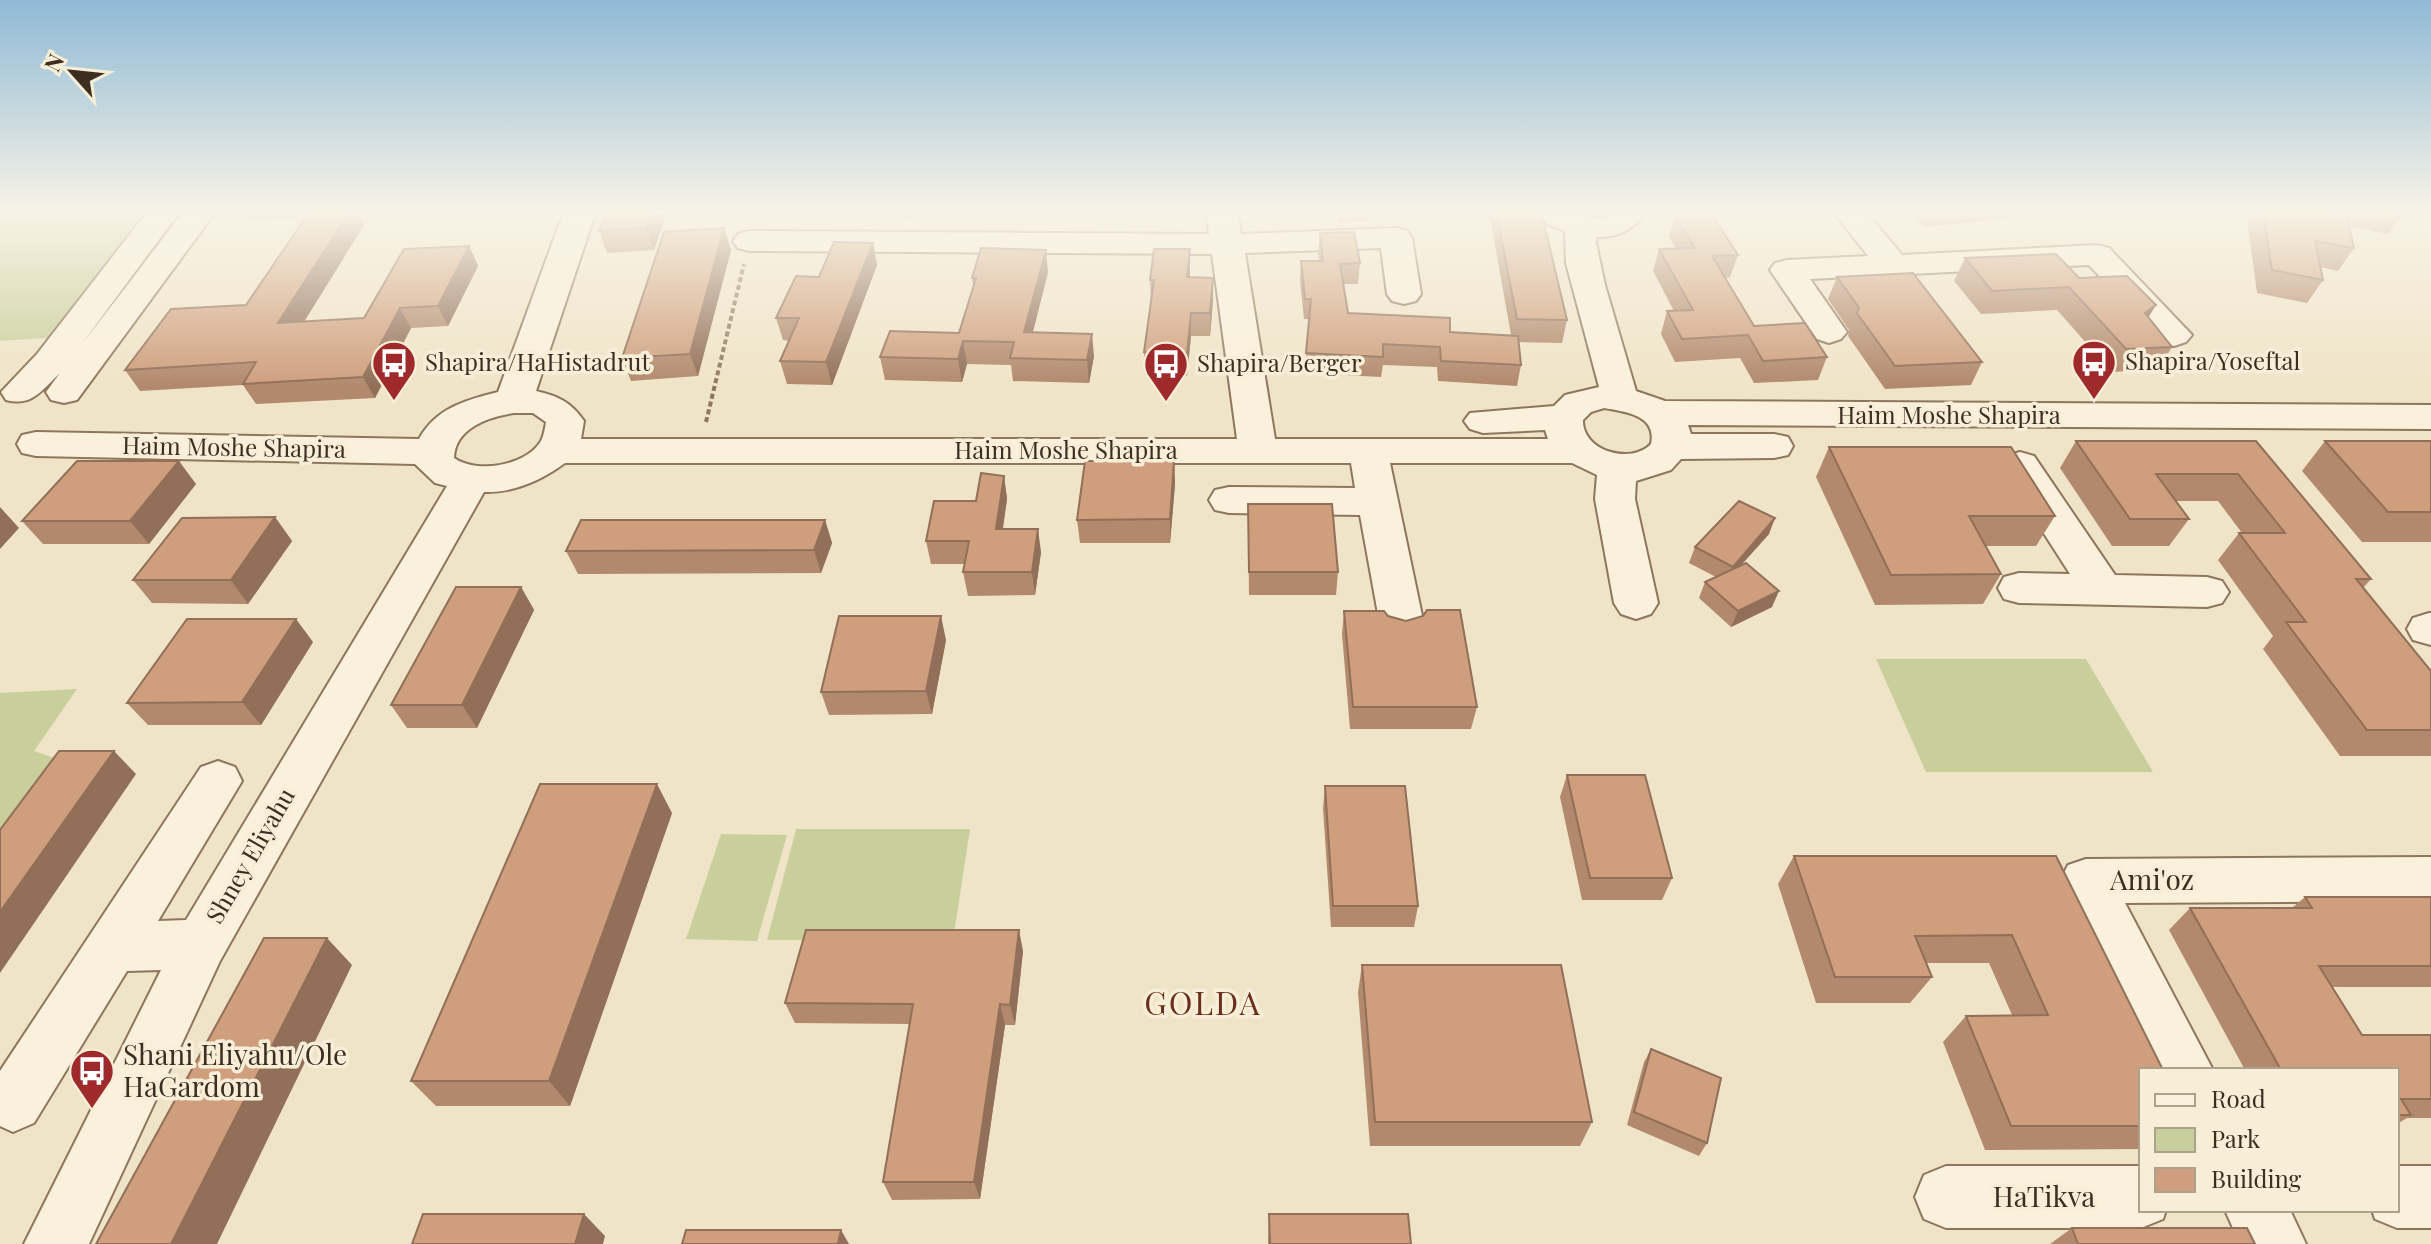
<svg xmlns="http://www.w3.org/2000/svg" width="2431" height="1244" viewBox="0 0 2431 1244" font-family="'Playfair Display',serif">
<rect width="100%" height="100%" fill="#f0e4c8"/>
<g fill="#c9cf9b">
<polygon points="0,211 148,211 47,338 0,341"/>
<polygon points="1876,659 2086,659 2153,772 1926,772"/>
<polygon points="77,689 34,751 60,760 0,873 0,693"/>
<polygon points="796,829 970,829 953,940 767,940"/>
<polygon points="721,834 787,835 757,941 686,939"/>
</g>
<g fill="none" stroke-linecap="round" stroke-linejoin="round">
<g stroke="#8d765c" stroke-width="4">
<g id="minor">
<path d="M148,211H180L82,344L184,211H216L77,400L64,403L51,400L46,392L60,373C42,390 32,407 6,400L1,392L37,354Z"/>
<path d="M564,211H596L536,391C558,396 571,402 584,421L581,439H1237L1212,254L749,251L738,248L733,241L738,234L749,231L1209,234L1206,211H1238L1241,234L1396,228L1407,231L1412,238L1421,294L1416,301L1404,304L1392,301L1387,294L1381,248L1245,253L1275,439H1548L1545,430L1483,433L1470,429L1464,421L1470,413L1554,406L1565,395L1599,387L1566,263L1565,231L1547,224L1535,211H1572L1593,218H1605L1614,211H1646C1634,230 1619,237 1597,237L1596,243L1605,285L1636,391L1665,401L2431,405V429L1688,425L1691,434H1774L1788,437L1793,446L1788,455L1774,458L1681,459L1671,470L1636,481L1635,499L1658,603L1651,614L1636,619L1621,614L1614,603L1595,499L1597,475L1572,463H1390L1424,625L1418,636L1402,641L1386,636L1380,625L1360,515L1229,513L1215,510L1209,500L1215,490L1229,487L1355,488L1351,463H565C542,480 513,493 484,492L220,961L89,1244H24L161,970L127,971L34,1123L13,1132L0,1126V1071L201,767L218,761L235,767L242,781L158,921L186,920L447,486L435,483L415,464L36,456L22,453L17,444L22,435L36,432L419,439C436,408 466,400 498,392ZM1604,408C1626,412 1657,415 1651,444C1631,465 1582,451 1583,420L1591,412ZM514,413H533L546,422C545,428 544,435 541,441C526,466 477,474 454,458C455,428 488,417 514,413Z"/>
<polygon points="1833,211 1865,211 1902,255 2097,245 2109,248 2192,335 2186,342 2174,346 2162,342 2089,265 1810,279 1847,332 1841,339 1829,343 1817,339 1770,270 1775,263 1787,260 1868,256"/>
<polygon points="2020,452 2034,456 2115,575 2207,577 2222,581 2229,592 2222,603 2207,607 2019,603 2004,599 1998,588 2004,577 2019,573 2070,574 2000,465 2006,456"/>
<polygon points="2429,613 2431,613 2431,645 2413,640 2407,629 2413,618"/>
<polygon points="2431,857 2431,901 2125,903 2213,1070 2154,1070 2060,881 2068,865 2086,859"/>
<polygon points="1946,1166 2141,1166 2141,1210 2166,1210 2163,1219 2141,1228 1946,1228 1924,1219 1915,1197 1924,1175"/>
<polygon points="2397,1166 2431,1166 2431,1228 2397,1228 2375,1219 2372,1210 2397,1210"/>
<polygon points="2225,1210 2290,1210 2306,1244 2240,1244"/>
</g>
</g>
<polyline stroke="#8d765c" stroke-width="4" stroke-dasharray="5 3" stroke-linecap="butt" points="706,422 744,264"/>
<use href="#minor" fill="#faf1dc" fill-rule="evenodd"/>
</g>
<g fill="#b2896c">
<polygon points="245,211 301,211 297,218 250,220"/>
<polygon points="350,211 357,211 364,225 304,322 364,318 469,246 478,266 448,326 411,328 375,398 256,404 243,385 140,391 125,370 246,305"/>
<polygon points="667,211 654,250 607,253 599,231"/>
<polygon points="882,211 918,211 907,219"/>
<polygon points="1336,211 1368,211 1367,221 1338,222"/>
<polygon points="1489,211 1541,211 1567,320 1562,343 1518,342 1521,365 1517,386 1438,381 1437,367 1383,365 1381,377 1305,373 1309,319 1304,319 1300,281 1301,261 1319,261 1318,253 1320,233 1360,263 1358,284 1343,284 1348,313 1450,332 1511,335"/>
<polygon points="1909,211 2079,211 1924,227"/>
<polygon points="2246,211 2315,211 2338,216 2338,211 2397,211 2399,219 2388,234 2349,226 2354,248 2338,271 2320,267 2323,280 2307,303 2257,293"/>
<polygon points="1675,215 1738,255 1730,277 1725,278 1754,326 1827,357 1818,380 1754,383 1740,358 1675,362 1661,334 1667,311 1674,311 1653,271 1659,249 1676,248 1669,237"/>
<polygon points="724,228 731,250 698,376 631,381 622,358"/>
<polygon points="873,243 877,265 832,385 787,384 780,361 789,341 783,340 776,318 819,277"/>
<polygon points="1965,258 2079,278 2148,317 2172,347 2158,369 2112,372 2057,310 1981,314 1954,281"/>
<polygon points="1048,272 1033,332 1094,356 1089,383 1013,381 1011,365 967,364 962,382 885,380 880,357 959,333 973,287 972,278"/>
<polygon points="1190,272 1190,277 1213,300 1210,336 1191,336 1187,376 1145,375 1144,352 1151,301 1150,280"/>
<polygon points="1837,277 1982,362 1971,385 1885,389 1848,336 1849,330 1828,299"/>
<polygon points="2076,441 2256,441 2371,579 2363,588 2431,671 2431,756 2340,756 2263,649 2273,636 2218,560 2239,533 2242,533 2218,501 2176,501 2189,519 2169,546 2112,546 2060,468"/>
<polygon points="2325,441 2431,441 2431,542 2362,542 2302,471"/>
<polygon points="1829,447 2055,516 2036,546 1986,546 2001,574 1983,604 1875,605 1816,477"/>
<polygon points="1174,461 1175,484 1170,543 1080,543 1077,520"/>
<polygon points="1004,476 1007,499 1003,529 1041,552 1035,595 968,596 963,572 965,564 931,564 926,541"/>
<polygon points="196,484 149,544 43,544 22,521"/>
<polygon points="1248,504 1338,572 1336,595 1249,595"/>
<polygon points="275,517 292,541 248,604 152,603 133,580"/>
<polygon points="825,520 832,543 821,573 578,574 566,551"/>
<polygon points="1769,534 1741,565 1772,607 1731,627 1699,598 1705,582 1716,577 1689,563 1695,547"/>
<polygon points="521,587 534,610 477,728 407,728 391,705"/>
<polygon points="1344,611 1388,616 1477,707 1471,729 1350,729 1342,634"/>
<polygon points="946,640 932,714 829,715 821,692"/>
<polygon points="313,642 261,725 148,725 127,703"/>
<polygon points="1567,775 1672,878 1662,900 1582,900 1560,797"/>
<polygon points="1325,786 1418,906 1414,927 1331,927 1323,808"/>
<polygon points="672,813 570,1106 436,1106 411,1081"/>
<polygon points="1794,856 2056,856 2141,1070 2141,1149 1985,1150 1943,1042 1966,1016 2012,1015 1989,963 1926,963 1932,977 1910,1003 1816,1003 1778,884"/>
<polygon points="2431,896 2431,987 2332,987 2362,1035 2431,1035 2431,1118 2407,1118 2397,1124 2397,1070 2245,1070 2169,930 2190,908 2292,908 2305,897"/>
<polygon points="1023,951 1015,1025 1005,1025 980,1199 892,1200 883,1182 910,1024 795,1023 785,1003"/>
<polygon points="1362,965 1592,1122 1580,1146 1370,1146 1358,992"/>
<polygon points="1651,1049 1707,1143 1699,1156 1627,1125 1644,1062"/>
<polygon points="1269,1214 1411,1244 1268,1244"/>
<polygon points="2072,1228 2255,1244 2050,1244"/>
</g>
<g fill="#916f58">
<polygon points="293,211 301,211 297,218"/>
<polygon points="350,211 357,211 364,225 290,344 278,323"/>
<polygon points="652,211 667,211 654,250 646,228"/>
<polygon points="906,211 918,211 907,219"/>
<polygon points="724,228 731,250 698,376 690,354"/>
<polygon points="873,243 877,265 832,385 826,362"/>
<polygon points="469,246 478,266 448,326 438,306"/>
<polygon points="1190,249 1190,272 1188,300 1187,277"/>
<polygon points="1046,250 1048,272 1027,355 1024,332"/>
<polygon points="1213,278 1213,300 1210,336 1210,313"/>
<polygon points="2156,305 2142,328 2145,313"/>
<polygon points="400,308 411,328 375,398 363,377"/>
<polygon points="1191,313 1191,336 1187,376 1187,353"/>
<polygon points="1092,334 1094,356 1089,383 1087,360"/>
<polygon points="963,341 967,364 962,382 958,359"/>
<polygon points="179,461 196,484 149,544 130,521"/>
<polygon points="1174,461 1175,484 1170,543 1170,519"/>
<polygon points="1004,476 1007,499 999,552 996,529"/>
<polygon points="0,507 19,528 0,549"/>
<polygon points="275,517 292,541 248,604 231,580"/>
<polygon points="1775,518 1769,534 1726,582 1733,567"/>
<polygon points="825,520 832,543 821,573 814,550"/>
<polygon points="1038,529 1041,552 1035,595 1032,572"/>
<polygon points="521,587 534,610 477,728 462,705"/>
<polygon points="1779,591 1772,607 1731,627 1738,611"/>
<polygon points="941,616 946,640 932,714 926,691"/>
<polygon points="296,619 313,642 261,725 242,702"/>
<polygon points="114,751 136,774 0,973 0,912"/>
<polygon points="657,784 672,813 570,1106 549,1081"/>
<polygon points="1019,930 1023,951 1015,1025 1010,1005"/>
<polygon points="327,938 352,965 217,1244 171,1244"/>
<polygon points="1000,1004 1005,1025 980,1199 974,1182"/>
<polygon points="584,1214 605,1236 603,1244 575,1244"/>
<polygon points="841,1230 849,1244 838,1244"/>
</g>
<g fill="#cf9f7d" stroke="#916f58" stroke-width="2">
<polygon points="310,211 350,211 278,323 364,318 404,249 469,246 438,306 400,308 363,377 243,384 256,362 125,370 171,309 246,305"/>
<polygon points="607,211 652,211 646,228 599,231"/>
<polygon points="1496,211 1541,211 1567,320 1517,319"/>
<polygon points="2263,211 2315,211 2347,217 2354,248 2315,241 2323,280 2272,270"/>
<polygon points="2362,211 2397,211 2399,219"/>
<polygon points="1711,213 1738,255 1712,256 1754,326 1805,323 1827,357 1763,361 1748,335 1682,339 1667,311 1693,310 1659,249 1695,248 1675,215"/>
<polygon points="724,228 690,354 622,358 664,232"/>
<polygon points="1354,232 1360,263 1340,264 1348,313 1450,318 1450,332 1518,336 1521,365 1441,361 1440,347 1383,344 1383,357 1306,353 1311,299 1305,299 1301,261 1323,261 1320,233"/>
<polygon points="834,242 873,243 826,362 780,361 799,318 776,318 796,276 819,277"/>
<polygon points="981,248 1046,250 1024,332 1092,334 1087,360 1010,358 1014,342 963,341 958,359 880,357 890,331 959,333 976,278 972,278"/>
<polygon points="1154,249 1190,249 1187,277 1213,278 1210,313 1191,313 1187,353 1144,352 1154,280 1150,280"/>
<polygon points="2056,254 2079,278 2127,276 2156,305 2145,313 2172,347 2126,349 2069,287 1992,291 1965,258"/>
<polygon points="1913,273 1982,362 1895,366 1857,313 1859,308 1837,277"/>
<polygon points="2076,441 2256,441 2371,579 2356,579 2431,671 2431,730 2367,730 2286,622 2306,622 2239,533 2285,533 2238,474 2156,474 2189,519 2130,519"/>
<polygon points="2325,441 2431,441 2431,512 2388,512"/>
<polygon points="1829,447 2011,447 2055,516 1969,516 2001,574 1891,575"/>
<polygon points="77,461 179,461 130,521 22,521"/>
<polygon points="1085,461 1174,461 1170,519 1077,520"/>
<polygon points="981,473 1004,476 996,529 1038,529 1032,572 963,572 969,541 926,541 934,501 976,501"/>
<polygon points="1739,501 1775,518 1733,567 1695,547"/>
<polygon points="1248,504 1332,504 1338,572 1249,572"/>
<polygon points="275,517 231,580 133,580 182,518"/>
<polygon points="581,520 825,520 814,550 566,551"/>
<polygon points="1746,563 1779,591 1738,611 1705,582"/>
<polygon points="456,587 521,587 462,705 391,705"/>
<polygon points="1427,610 1460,610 1477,707 1353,707 1344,611 1384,611 1388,616 1406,621 1423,616"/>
<polygon points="839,616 941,616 926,691 821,692"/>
<polygon points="187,619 296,619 242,702 127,703"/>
<polygon points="59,751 114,751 0,912 0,830"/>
<polygon points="1567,775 1645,775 1672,878 1590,878"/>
<polygon points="540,784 657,784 549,1081 411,1081"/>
<polygon points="1325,786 1405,786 1418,906 1333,906"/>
<polygon points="1794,856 2056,856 2163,1070 2141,1070 2141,1126 2011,1126 1966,1016 2048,1015 2012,935 1915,936 1932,977 1835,977"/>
<polygon points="2305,897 2431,897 2431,966 2319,966 2362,1035 2431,1035 2431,1099 2401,1099 2411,1115 2397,1115 2397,1070 2281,1070 2190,908 2312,908"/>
<polygon points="806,930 1019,930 1010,1005 1000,1004 974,1182 883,1182 913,1004 785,1003"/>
<polygon points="264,938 327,938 171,1244 96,1244"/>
<polygon points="1362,965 1561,965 1592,1122 1375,1122"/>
<polygon points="1651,1049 1721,1078 1707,1143 1634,1112"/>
<polygon points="423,1214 584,1214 575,1244 412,1244"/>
<polygon points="1269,1214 1408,1214 1411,1244 1270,1244"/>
<polygon points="2072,1228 2247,1228 2255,1244 2078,1244"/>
<polygon points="686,1230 841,1230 838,1244 682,1244"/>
</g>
<linearGradient id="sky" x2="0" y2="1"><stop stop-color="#8fbad6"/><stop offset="0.55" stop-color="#f8f3e6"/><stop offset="1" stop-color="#f8f3e6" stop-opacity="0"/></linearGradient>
<rect width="2431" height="386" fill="url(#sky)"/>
<defs>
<g id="bus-pin" transform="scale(2.3)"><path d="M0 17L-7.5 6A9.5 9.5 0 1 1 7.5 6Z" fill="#9e2a2b" stroke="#f7eed8"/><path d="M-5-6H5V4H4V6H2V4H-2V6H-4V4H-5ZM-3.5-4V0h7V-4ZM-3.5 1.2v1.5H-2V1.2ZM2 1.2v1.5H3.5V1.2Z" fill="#fff"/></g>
</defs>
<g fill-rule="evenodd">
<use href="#bus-pin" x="2094" y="362"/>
<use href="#bus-pin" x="394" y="363"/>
<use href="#bus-pin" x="1166" y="364"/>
<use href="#bus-pin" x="92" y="1071"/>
</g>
<g text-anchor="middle" stroke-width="7" stroke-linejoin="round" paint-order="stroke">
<g font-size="24" fill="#3d2e20" stroke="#f7eed8" text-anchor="start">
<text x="2125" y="370">Shapira/Yoseftal</text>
<text x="425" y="371">Shapira/HaHistadrut</text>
<text x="1197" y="372">Shapira/Berger</text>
</g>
<g font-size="24" fill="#3d2e20" stroke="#f7eed8">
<text x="1949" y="424">Haim Moshe Shapira</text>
<text transform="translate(234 448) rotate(1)" y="8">Haim Moshe Shapira</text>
<text x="1066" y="459">Haim Moshe Shapira</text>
<text transform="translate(251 856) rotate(-60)" y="8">Shney Eliyahu</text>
</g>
<g font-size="28" fill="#3d2e20" stroke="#f7eed8">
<text x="2152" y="890">Ami'oz</text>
<text x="2044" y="1207">HaTikva</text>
</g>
<g font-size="28" fill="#3d2e20" stroke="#f7eed8" text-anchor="start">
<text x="123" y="1065">Shani Eliyahu/Ole<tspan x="123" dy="32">HaGardom</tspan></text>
</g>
<g font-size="32" letter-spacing="2" fill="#6b2e1e" stroke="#f7eed8">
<text x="1203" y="1015">GOLDA</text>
</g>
</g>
<rect x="2139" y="1068" width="260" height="144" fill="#f7eed8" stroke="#ada18e" stroke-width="2"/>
<rect x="2155" y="1094" width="40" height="12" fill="#faf1dc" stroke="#ada18e" stroke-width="2"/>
<text x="2211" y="1108" font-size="24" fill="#3d2e20">Road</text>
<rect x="2155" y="1128" width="40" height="24" fill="#c9cf9b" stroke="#ada18e" stroke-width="2"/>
<text x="2211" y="1148" font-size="24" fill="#3d2e20">Park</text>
<rect x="2155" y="1168" width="40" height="24" fill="#cf9f7d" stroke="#ada18e" stroke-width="2"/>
<text x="2211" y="1188" font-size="24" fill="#3d2e20">Building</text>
<g transform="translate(72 72) rotate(297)" stroke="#f7eed8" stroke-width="6" paint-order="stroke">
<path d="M0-6L14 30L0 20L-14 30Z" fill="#3d2e20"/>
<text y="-12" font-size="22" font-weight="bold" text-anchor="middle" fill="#3d2e20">N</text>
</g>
</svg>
